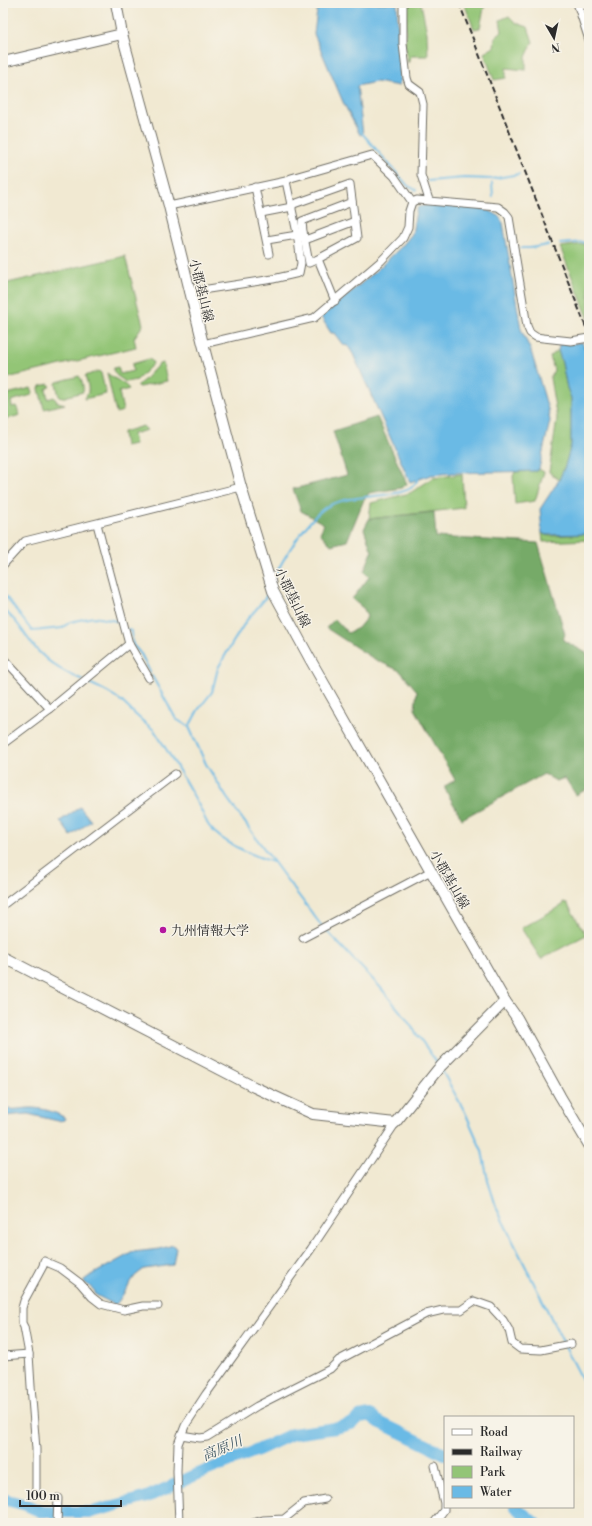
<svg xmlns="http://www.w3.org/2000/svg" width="592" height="1526" viewBox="0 0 592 1526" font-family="'Libre Bodoni','Noto Serif JP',serif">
<rect width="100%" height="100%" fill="#f7f3e8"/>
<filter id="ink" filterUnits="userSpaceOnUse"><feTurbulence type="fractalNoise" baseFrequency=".025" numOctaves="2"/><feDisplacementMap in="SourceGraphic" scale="8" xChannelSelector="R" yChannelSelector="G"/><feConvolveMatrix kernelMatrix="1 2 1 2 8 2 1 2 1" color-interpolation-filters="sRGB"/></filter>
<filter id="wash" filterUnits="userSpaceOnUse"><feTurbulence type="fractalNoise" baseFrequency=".012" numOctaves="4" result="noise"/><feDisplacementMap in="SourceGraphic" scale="16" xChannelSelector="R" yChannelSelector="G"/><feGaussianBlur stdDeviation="0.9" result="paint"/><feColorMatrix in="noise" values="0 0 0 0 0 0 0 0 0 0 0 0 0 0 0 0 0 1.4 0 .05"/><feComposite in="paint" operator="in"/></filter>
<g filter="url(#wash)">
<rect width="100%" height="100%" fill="#f1e9d2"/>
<g fill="#93c576" stroke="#5f7850">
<polygon points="406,3 421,3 427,33 428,56 411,56 408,63 405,44"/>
<polygon points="464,3 485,3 480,28 474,29"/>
<polygon points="509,16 516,23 528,27 533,42 526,57 526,70 506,68 506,78 494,80 484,53 494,47 495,38 502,32 500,20"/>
<polygon points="584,244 589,248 589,320 560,247"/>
<polygon points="125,256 143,325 134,338 136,347 3,379 3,284"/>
<polygon points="558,350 562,363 567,388 571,398 571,445 565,466 559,480 549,472 557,419 550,378 554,370 550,357"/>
<polygon points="149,359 152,361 153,364 137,380 126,382 117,376 113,370 114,368 118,367 120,374 133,371 132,364"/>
<polygon points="163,363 167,381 139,387 137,386 145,379 159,364"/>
<path d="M99,371L101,373L106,394L84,399C91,392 88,385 85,376Z"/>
<path d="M107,373C114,379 125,383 129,389L119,392L123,411L116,413Z"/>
<path d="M79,376C82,379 84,388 83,392L61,398L59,396L56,384L57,382Z"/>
<polygon points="49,384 51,386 46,389 48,399 54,397 57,402 65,404 44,409 39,389 40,386"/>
<polygon points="31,388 33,392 32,395 11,401 12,407 16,406 20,415 3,420 3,395"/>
<polygon points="143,426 147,430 133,434 135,444 125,446 123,434 123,432"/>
<polygon points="539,469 544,472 535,501 515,504 513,476 515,472 536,471"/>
<polygon points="462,474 464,508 369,519 371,503 410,493 433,478"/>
<polygon points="542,533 546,535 550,536 589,534 589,540 543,542"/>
<polygon points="563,902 567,903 586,935 541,959 521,928 563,905"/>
</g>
<g fill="#76aa67" stroke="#506a49">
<polygon points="377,417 407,484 401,488 369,493 363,502 347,541 331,545 320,533 324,524 301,511 293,489 347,475 333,431"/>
<polygon points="434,512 436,537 538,543 565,634 563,640 588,654 589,659 589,788 576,795 565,778 556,781 544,774 462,819 445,789 445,786 455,780 415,709 417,691 400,671 374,659 326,628 335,619 348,633 358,628 367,617 364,609 352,599 369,577 364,571 372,552 364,529 369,519"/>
</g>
<g fill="#6abae5" stroke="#4a7288">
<polygon points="318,3 397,3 400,76 399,86 376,82 357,86 363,134 360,135 343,102 314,34"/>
<path d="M427,205C444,206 484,205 497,215C500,217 501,220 503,223L521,329L531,351L548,409L550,421L539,469L536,471L452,473L431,475L410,482L353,354L348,346L343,345L334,333H331L321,317L375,272L402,246L412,234L416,211L418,207Z"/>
<polygon points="582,342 589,359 589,534 546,535 542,533 540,509 559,480 565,466 571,445 571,398 567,388 562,363 558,350 560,343 571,344"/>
<polygon points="80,807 91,821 71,836 60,821"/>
<path d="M3,1108C12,1111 22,1108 32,1108C41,1108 57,1112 65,1118L64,1120L58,1121L28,1114L3,1116Z"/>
<polygon points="173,1245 176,1247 173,1265 144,1269 135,1276 118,1302 115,1305 96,1295 94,1290 83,1281 88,1277 133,1252 160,1249"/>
</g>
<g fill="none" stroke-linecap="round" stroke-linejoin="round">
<g stroke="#6abae5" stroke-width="2">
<polyline points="361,132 408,186 416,190"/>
<polyline points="428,181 464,178 491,179 519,174"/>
<polyline points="492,183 493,197"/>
<polyline points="560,244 585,242 589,245"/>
<polyline points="520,248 530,248 548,245"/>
<path d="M273,580C282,560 310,514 330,505C346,497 372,497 390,494C397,493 405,492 411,488C413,486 415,483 417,481V477"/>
<polyline points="3,593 32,631 62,628 70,622 93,617 117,621 121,624"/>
<path d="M3,610C19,620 26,639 39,652C51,665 67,674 83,680"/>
<polyline points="128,629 131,631 133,645 141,654 150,672"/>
<polyline points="152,676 176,719 189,727 206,764 227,798 284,876 321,925 380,987 404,1016 438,1064"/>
<path d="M87,682C98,687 111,693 121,701C132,711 141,721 154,730C170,754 184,779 198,804C202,811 205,820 209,826C220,842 254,856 273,862"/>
<polyline points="189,727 198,710 212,692 218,668 230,647 246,621 264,600 269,590"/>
<polyline points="441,1069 465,1112 482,1151 488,1181 497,1209 561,1338 589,1393"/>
</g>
<g stroke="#6abae5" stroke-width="12">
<polyline points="3,1499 26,1505 42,1512 92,1512 147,1497 198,1474 258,1450 292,1434 336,1428 351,1424 360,1417 370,1415 377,1421 445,1454"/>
<polyline points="515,1507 535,1523"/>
</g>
</g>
</g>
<g filter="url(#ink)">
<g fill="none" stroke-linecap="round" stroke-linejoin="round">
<g stroke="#706e65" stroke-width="9">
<g id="street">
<polyline points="403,3 403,44 407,78 409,84 420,92 423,104 421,175 429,200"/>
<polyline points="577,3 589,40"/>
<polyline points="286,181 297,233 303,232 309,263 318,259 335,301"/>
<polyline points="255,187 269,254"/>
<polyline points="291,205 350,184 357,238 318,259"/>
<polyline points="169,206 286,181 291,178 372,155 394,176 412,202"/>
<polyline points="261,213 292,207"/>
<polyline points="303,232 302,221 352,202"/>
<polyline points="267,240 297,235"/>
<polyline points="305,240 355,221"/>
<polyline points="189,292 273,279 299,273 301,263 297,233"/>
<polyline points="203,344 314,318 381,261 403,238 408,227 409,211 412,202 417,200 498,207 505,212 509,217 527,326 530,333 536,337 543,338 571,341 589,338"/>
<polyline points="97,524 129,644 149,678"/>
<polyline points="3,565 25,541 241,487"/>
<polyline points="3,658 50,709"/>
<polyline points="3,744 50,709 129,644"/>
<polyline points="3,905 175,774"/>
<polyline points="303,938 431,871"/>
<polyline points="3,1356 29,1354"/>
<polyline points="181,1435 200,1438 207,1437 257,1406 330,1369 339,1360 426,1314 443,1310 461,1310 474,1301 491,1307 503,1320 509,1330 512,1343 520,1349 541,1350 571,1344"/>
<polyline points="34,1494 36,1490 36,1449 31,1386 29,1354 24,1327 22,1323 22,1308 24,1301 43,1266 44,1261 60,1268 80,1283 92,1297 101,1304 124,1310 143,1306 158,1306"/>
<polyline points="57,1523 58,1498"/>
<polyline points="179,1523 177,1471 178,1444 185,1426 206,1394 311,1249 397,1121"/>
<polyline points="253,1523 263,1520 284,1519 304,1503 325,1499"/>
<polyline points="434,1523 444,1510 444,1503 435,1466"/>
</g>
</g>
<g stroke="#706e65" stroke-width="12">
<g id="secondary">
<polyline points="116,3 122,34 169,206 203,344 241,487 273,591 310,659 505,1001 517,1018 560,1096 589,1145"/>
<polyline points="3,62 122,34"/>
<polyline points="3,957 254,1087 313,1114 395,1123 438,1069"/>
<polyline points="441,1066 505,1001"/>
</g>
</g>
<use href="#street" stroke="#fff" stroke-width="7"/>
<use href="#secondary" stroke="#fff" stroke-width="10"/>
<polyline stroke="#2b2b2b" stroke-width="2" stroke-dasharray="6 3" stroke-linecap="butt" points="459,3 589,335"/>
</g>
</g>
<circle fill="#b5179e" stroke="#f7f3e8" stroke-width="1.5" cx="163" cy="930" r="4"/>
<g text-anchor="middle" stroke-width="3" stroke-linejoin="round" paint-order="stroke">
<g font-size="13" fill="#2b2b2b" stroke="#f7f3e8">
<text transform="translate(202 290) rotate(76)" y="5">小郡基山線</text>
<text transform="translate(293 597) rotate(64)" y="5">小郡基山線</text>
<text transform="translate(450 879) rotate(60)" y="5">小郡基山線</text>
</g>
<g font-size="13" fill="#2b2b2b" stroke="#f7f3e8" text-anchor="start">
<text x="171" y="935">九州情報大学</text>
</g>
<g font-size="14" font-style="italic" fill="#3e5663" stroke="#f7f3e8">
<text transform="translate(222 1448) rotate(-23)" y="5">高原川</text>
</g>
</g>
<rect width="592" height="1526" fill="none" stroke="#f7f3e8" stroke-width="16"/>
<rect x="444" y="1416" width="130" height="92" fill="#f7f3e8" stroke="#a5a39c"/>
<rect x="452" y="1429" width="20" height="6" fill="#ffffff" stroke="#a5a39c"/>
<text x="480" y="1436" font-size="12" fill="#2b2b2b">Road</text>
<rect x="452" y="1449" width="20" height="6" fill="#2b2b2b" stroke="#a5a39c"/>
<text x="480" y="1456" font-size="12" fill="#2b2b2b">Railway</text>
<rect x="452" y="1466" width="20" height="12" fill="#93c576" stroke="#a5a39c"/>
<text x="480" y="1476" font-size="12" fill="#2b2b2b">Park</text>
<rect x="452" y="1486" width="20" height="12" fill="#6abae5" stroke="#a5a39c"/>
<text x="480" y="1496" font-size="12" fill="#2b2b2b">Water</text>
<g transform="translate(554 38) rotate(171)" stroke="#f7f3e8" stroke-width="3" paint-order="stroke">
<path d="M0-3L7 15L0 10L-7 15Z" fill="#2b2b2b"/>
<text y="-6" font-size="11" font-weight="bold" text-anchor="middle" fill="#2b2b2b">N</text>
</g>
<path d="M20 1500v6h101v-6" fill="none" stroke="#2b2b2b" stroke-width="2"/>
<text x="26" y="1500" font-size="12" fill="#2b2b2b" stroke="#f7f3e8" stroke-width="3" paint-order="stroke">100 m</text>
</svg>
